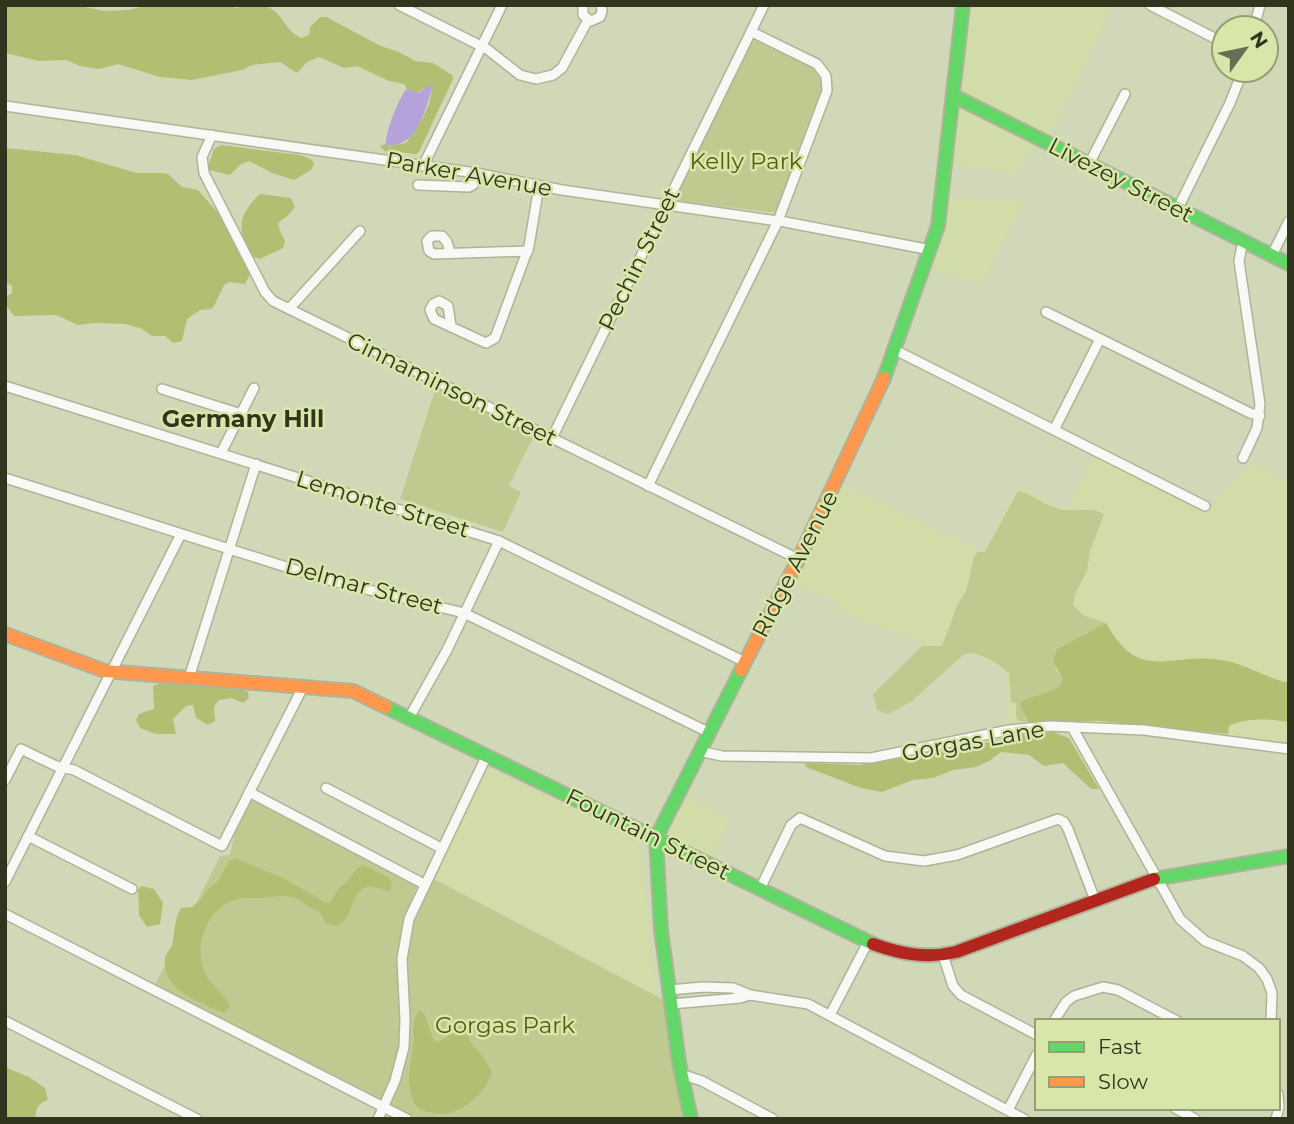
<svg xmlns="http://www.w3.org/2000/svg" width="1294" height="1124" viewBox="0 0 1294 1124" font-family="Montserrat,sans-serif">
<rect width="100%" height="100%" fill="#d1d8b8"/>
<g fill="#d2dca8">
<polygon points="969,5 1113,5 1049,136 961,91"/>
<polygon points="961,109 1032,144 1017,175 1005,171 952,164 958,113"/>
<polygon points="948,196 997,202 998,200 1023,202 981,285 932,270 943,235"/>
<polygon points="1094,455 1205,511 1251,463 1289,481 1289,744 1140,725 1054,722 1008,727 1008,672 962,649 956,655 836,610 838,603 793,584 843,484 984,552 1018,485 1066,510"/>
<polygon points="487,767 635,839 642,849 649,937 658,997 432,878"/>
<polygon points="683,795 731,819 711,857 666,834 669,822"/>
</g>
<g fill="#beca90">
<polygon points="754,39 815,68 821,76 823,90 777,213 679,201 676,197 678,192"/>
<polygon points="436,387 534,435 509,486 521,492 503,532 400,499"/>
<path d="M1018,491C1033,494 1044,506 1060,509C1074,513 1092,506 1104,514L1090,551L1087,571L1076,592L1073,605L1083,615L1106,623L1057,649L1056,670L1062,678L1061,685C1050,694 1034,694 1021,702L1023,712L1029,722L1019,721L1016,717V703L1011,702L1009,673C998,664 978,649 963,655L911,702L888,714L877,710L873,694L922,646H942L958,603L966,592L974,557L977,552H985Z"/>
<path d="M251,800L417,886L406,913L398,947L400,1038C397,1059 393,1082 381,1099L155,985L220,856L230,855L236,827Z"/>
<path d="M432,878L664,1000L674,1067L685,1119H417L393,1106L391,1102C401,1074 411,1043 410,1013C410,993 405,974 407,954C409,927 421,903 432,878Z"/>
</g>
<g fill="#b2bf73">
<path d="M5,5H76L104,11L128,10L149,5H224L237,8C243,5 247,5 253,5C285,5 278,26 301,38L309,35L310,27L320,17H326L381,46L399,52L415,61L433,63L452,75L453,79L419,152L416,154L385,151L380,146L385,144L388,146L406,143C414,132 422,121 427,108C431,101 430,94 433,86L432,85L416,93L407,89L404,84L389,81L357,66L344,68L319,57L307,62L297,73L280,62L252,65L242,70L192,80L160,77L118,64L99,69L80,66L66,60L39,61L5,53Z"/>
<polygon points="221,145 300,155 311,159 314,164 311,170 294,180 272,173 249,161 240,165 230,175 209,170 208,167 214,149"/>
<polygon points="5,148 75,155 137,173 160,173 168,174 182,187 198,190 219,214 250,274 245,284 230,282 224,285 214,306 211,309 200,310 187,319 182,341 173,343 165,336 152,336 140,328 125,324 94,323 78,325 56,315 14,316 6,305 5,297 12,293 12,286 5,282"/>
<path d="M260,194L291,198L295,207C282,227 271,214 285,241L283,248L260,259L251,256C237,229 237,216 260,194Z"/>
<path d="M1106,623C1140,684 1168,652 1221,660C1244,663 1266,678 1289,683V722C1270,719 1247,717 1229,726L1228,734L1100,721L1029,722L1020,706L1021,702C1034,694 1050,694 1061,685L1062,678L1053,661L1057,649Z"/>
<polygon points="160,683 235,687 248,692 249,698 243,703 232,698 219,700 214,706 215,721 208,725 196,718 193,705 186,706 173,719 176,734 156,734 140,728 136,720 139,714 154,709 153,686"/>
<polygon points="1053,732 1069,738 1099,789 1091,789 1063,763 1044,766 1029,755 1001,752 989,761 976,767 953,770 933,778 913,780 882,792 861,788 806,767 805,763 859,765 946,751 1032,733"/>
<path d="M235,858L287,880L326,903L331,902C337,889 337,890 347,881C354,875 353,869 363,865L389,878L392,884L390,891C383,890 373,885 367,887C349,893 355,919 336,926L326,923L319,911C307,909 302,899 291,897C280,894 269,898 259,898C251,898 245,897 237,899C208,907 195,941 203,968C208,984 227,995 230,1007L224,1013C201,1003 161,990 165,959C165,953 170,951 172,945C175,934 174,918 181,908L192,907L201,899L209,888L218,881L229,861Z"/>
<polygon points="141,886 154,889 163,903 160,924 147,927 139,915 138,890"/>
<path d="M420,1010C430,1017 427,1032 436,1042L446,1038L457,1026L463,1028L472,1045L482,1055L492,1072C486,1094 457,1119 435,1113C425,1111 418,1111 413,1100C405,1082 411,1063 413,1046C415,1032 410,1021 420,1010Z"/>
<path d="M5,1067L29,1077L45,1088L48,1100C38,1104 35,1108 36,1119H5Z"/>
</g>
<path fill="#b6a2da" d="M432,84L433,86C425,108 418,149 386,145C384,136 400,94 407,89L418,93Z"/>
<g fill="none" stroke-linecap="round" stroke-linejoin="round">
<g stroke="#aeb39a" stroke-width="12">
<g id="street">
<polyline points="399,5 487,49 520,75 536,79 553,75 562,68 588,20"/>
<polyline points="583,5 583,15 591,21 600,17 602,11 601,5"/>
<polyline points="1150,5 1224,43"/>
<polyline points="1254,28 1260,5"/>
<polyline points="5,106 476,173 562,190 785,222 931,250"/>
<polyline points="212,135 202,157 204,173 265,292 273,301 798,559"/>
<polyline points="1089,164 1125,94"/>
<polyline points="423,166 502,5"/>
<polyline points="418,185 469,187 474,184 476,173"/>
<polyline points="1178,208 1230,103 1243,70"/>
<polyline points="1243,241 1239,261 1260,404 1257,428 1243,458"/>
<polyline points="450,252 447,242 442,236 432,236 427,241 429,251 434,254 528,251"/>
<polyline points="1272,255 1289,221"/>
<polyline points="289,309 360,231"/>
<polyline points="1046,312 1250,413 1260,416"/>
<polyline points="451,326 448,306 439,301 433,304 430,310 434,319 486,343 495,338 529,246 539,186"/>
<polyline points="895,350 1205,506"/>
<polyline points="5,386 499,541 745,662"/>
<polyline points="162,389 241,414"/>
<polyline points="1054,430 1100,339"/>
<polyline points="552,438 764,5"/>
<polyline points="221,453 254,388"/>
<polyline points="5,478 324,579 464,613 708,732"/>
<polyline points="648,486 778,221 827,91 826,76 817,64 752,32"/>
<polyline points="189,678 256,464"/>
<polyline points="409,718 447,650 499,541"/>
<polyline points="1072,727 1180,919 1205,941 1243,956 1259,968 1267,979 1272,993 1271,1021"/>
<polyline points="699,751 722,756 871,758 1009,730 1049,726 1144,730 1289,749"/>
<polyline points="5,780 21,749 56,766 74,770 222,846 303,687"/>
<polyline points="326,788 441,848"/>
<polyline points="249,792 424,884"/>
<polyline points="28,836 132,889"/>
<polyline points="5,882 181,534"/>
<polyline points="760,889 791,825 800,818 885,856 924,861 957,855 1058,819 1064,822 1068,829 1095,900"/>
<polyline points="5,914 407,1119"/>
<polyline points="943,955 953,986 961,995 1037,1035"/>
<polyline points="669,990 703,987 733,988 750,995 808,1004 1024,1119"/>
<polyline points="671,1004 740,998 750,995"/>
<polyline points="830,1015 868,942"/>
<polyline points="5,1021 197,1119"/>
<polyline points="1054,1021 1066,1002 1074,996 1103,987 1118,990 1177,1021"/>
<polyline points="681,1074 702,1081 773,1119"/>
<polyline points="1175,1108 1195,1119"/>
<polyline points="1008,1110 1037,1054"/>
<polyline points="378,1119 395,1081 404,1047 405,1020 402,959 409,919 487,755"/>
<polyline points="1276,1119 1279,1107 1278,1094"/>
</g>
</g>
<g stroke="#aeb39a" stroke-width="16">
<g id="fast">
<polyline points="954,96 1289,264"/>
<polyline points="884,378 938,226 963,5"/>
<polyline points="386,707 873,944"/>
<polyline points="1154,879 1289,856"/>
<polyline points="691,1119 679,1062 661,930 656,838 741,670"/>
</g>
</g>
<g stroke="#aeb39a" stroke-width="16">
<g id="slow">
<polyline points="5,634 105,671 353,691 386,707"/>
<polyline points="741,670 802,552 884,378"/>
</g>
</g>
<g stroke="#aeb39a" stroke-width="16">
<path id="jam" d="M873,944C901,954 927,959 956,952L1154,879"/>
</g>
<use href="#street" stroke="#f8f9f4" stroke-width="9"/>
<use href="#fast" stroke="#63d668" stroke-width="12"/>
<use href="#slow" stroke="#ff974d" stroke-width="12"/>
<use href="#jam" stroke="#b3261e" stroke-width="12"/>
</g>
<g text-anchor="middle" stroke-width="5" stroke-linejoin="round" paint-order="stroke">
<g font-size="23" fill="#535f0e" stroke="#d9e6aa">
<text x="746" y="169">Kelly Park</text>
<text x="505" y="1033">Gorgas Park</text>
</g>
<g font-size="23" fill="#30351d" stroke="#d9e6aa">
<text transform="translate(469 174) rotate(10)" y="8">Parker Avenue</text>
<text transform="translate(1121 180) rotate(27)" y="8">Livezey Street</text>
<text transform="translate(639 259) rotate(-64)" y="8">Pechin Street</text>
<text transform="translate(452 389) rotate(26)" y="8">Cinnaminson Street</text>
<text transform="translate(383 504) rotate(17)" y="8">Lemonte Street</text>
<text transform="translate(795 564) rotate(-63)" y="8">Ridge Avenue</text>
<text transform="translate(364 586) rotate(15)" y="8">Delmar Street</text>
<text transform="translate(973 741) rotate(-10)" y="8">Gorgas Lane</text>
<text transform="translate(648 834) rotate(26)" y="8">Fountain Street</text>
</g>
<g font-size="24" font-weight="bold" fill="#30351d" stroke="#d9e6aa">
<text x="243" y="427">Germany Hill</text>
</g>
</g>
<rect width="1294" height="1124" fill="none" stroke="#30351d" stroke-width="14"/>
<rect x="1035" y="1019" width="245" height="91" fill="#d9e6aa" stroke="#959f72" stroke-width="2"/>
<rect x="1049" y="1042" width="35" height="10" fill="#63d668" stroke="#959f72" stroke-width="2"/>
<text x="1098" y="1054" font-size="21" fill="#30351d">Fast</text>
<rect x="1049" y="1077" width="35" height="10" fill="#ff974d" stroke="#959f72" stroke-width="2"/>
<text x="1098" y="1089" font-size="21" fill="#30351d">Slow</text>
<g transform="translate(1245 49) rotate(57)"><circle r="33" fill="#d9e6aa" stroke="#959f72" stroke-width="2"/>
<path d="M0-5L12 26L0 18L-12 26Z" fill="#686e53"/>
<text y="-10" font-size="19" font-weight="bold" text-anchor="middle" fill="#30351d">N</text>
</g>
</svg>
